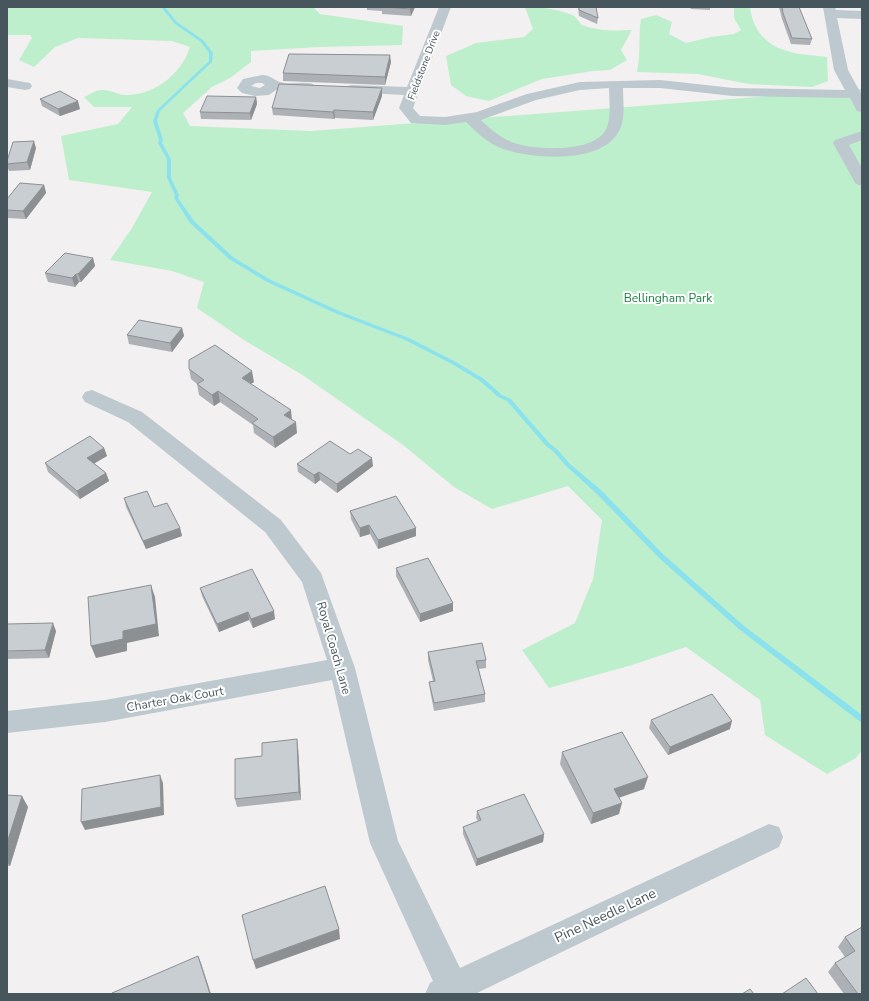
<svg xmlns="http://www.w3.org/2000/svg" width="869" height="1001" viewBox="0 0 869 1001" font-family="'Nunito Sans',sans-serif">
<rect width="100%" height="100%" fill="#f2f0f0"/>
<g fill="#beefcc">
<path d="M7,7H313L320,14L403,26L402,45L321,47L251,51V62L230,78L212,87L183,113L190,126L311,131L862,89V750L856,758L827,774L765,735L760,700L686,647L632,665L549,688L522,650L575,623L593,579L602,520L568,486L492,509L454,487L403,445L304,376L244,340L197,308L204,282L172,271L110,260L132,228L152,192L69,180L61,136L118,124L132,107H94L84,97C89,95 96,90 101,90C110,89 120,96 128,95C156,94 182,73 190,47L172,41L78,38L55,47L34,67L19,60L32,38L30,35H7Z"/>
<path d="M525,7C542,7 559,9 574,16C577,18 579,23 582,25C598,31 615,31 632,30L621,50L627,60L610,70L593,71L542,79L489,101L466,96L451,85L446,56L476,43L524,37L533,29Z"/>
<path d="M734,7H750C751,13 752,20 755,25C769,54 799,54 827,57L828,81L812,87L748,84L698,74L637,72C641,55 638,37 641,19L656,15L672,22L669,34L686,43L711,37L734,34L741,30L734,18Z"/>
</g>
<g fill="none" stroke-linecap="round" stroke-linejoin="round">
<polygon fill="#8ce2ec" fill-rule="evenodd" points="161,7 165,7 177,22 203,40 213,53 212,62 160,111 157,121 163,140 162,143 171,159 171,178 179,195 178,198 194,221 233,257 271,280 339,311 409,338 456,362 484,379 502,395 511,399 550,444 557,449 570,464 601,490 663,554 744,626 862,715 862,722 859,721 740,630 659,558 597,494 566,466 553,451 546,446 507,401 498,397 480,381 452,364 405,340 335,313 267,282 229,259 190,223 174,198 175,195 167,178 167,159 158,143 159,140 153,121 157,110 209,61 209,53 201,42 175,24"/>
<g fill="#bdc9ce" fill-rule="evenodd">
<path d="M439,7H451L413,108L420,116L445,117L477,112L527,94L580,82L660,80L733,88L845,90L834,70L823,7H835L836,10L862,11V19L837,18L848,70L862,95V112L857,111L850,98L733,96L660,88H623C623,102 626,121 618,133C599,164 533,159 503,149C489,144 477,133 466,122L445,125L411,123L399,108L404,95L347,92L345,89L347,86L352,85L407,87ZM609,88C609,101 612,120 605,131C592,153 534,150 514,143C501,138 490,129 481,120L536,100L580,90Z"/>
<path d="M262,75C270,75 274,80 280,82C290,85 302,81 313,84L315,87L313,90L308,91L276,90L269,95L255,96L242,93L237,88L243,79ZM256,83H262L265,85L260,88L251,86Z"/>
<polygon points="7,79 30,83 32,86 30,89 25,90 7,87"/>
<polygon points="862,131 862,140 849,145 862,168 862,186 856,184 854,181 833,143 835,140"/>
<polygon points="92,390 142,412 281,520 321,573 355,668 398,841 460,968 769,824 779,827 783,837 779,847 475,994 425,994 430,983 433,981 370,843 332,680 105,722 7,733 7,711 105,700 327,660 302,582 265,532 128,422 85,402 82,397 85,392"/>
</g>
</g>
<g fill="#adb1b5">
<polygon points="367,7 415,7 411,16 382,14 382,11 367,10"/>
<polygon points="578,7 596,7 598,18 597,24 579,16"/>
<polygon points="690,7 710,7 710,10 691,9"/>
<polygon points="779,7 799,7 812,39 810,45 791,44 782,19"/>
<polygon points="391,62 385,85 283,81 283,73"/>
<polygon points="382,88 382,96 373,120 335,118 334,119 273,115 272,108"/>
<polygon points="256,97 257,104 251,120 201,119 200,112"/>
<polygon points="40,99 80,109 60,116 42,106"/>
<polygon points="36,148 30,170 9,171 7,166 7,161"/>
<polygon points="44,185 46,193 26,219 7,218 7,199"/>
<polygon points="93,258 95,266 81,282 79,282 75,287 48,282 45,273"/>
<polygon points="182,328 184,336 172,352 129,344 127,335"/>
<polygon points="189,369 254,382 251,384 292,420 297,433 275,448 254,433 253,425 220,402 214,406 199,395 197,384 191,379"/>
<polygon points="104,448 107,456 94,463 106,473 109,481 80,499 48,472 45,463"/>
<polygon points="350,454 373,466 337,493 320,480 315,484 298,472 297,464"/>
<polygon points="124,498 154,507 180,528 182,536 146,549 126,507"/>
<polygon points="350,511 416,528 416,536 378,549 370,534 360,537 351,519"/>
<polygon points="396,568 453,611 420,622 396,576"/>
<polygon points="200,588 275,619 253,628 249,620 219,632 202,596"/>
<polygon points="7,624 56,631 49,658 7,659"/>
<polygon points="428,652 486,660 486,668 479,669 485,694 485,702 434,711 430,690 429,682 433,681 428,660"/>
<polygon points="651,720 730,729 668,755 649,728"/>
<polygon points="297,739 298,747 301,800 237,807 235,799 262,756"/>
<polygon points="562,752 644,789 619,798 619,814 591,824 560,764"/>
<polygon points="7,795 28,807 10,866 7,866"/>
<polygon points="477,811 544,834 543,842 476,866 463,834 463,827 478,821 476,818"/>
<polygon points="862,927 862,994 844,994 828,972 835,963 845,957 838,947 845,937"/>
</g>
<g fill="#8d9093">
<polygon points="411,7 415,7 411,16 410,9"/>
<polygon points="390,55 391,62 385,85 385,77"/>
<polygon points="382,88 382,96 373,120 373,112"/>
<polygon points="256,97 257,104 251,120 250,113"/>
<polygon points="78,101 80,109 60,116 58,109"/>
<polygon points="334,110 335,118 334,119 333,112"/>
<polygon points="34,141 36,148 30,170 27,162"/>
<polygon points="44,185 46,193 26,219 23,211"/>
<polygon points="93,258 95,266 81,282 78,274"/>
<polygon points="76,274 79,282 75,287 72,278"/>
<polygon points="182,328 184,336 172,352 170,343"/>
<polygon points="252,371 254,382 243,388 242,378"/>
<polygon points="218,391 220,402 214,406 212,395"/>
<polygon points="291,410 292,421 284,415"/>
<polygon points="296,422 297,433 275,448 273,437"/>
<polygon points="104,448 107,456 90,466 87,458"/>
<polygon points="372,458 373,466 337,493 337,484"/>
<polygon points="319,472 320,480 315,484 314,475"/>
<polygon points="106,473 109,481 80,499 77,491"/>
<polygon points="369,525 370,534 360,537 360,528"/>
<polygon points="180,528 182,536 146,549 143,541"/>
<polygon points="416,528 416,536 378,549 378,540"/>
<polygon points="151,585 155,597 159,636 127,643 127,651 96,658 91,646 123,631"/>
<polygon points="453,603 453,611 420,622 420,614"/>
<polygon points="274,611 275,619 253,628 251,619"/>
<polygon points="248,612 249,620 219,632 217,624"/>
<polygon points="53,623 56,631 49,658 45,650"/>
<polygon points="732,721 730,729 668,755 670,747"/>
<polygon points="297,739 298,747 301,800 299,792"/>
<polygon points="160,775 163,783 164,815 85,830 81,822"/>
<polygon points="648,777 644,789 611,800 614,789"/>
<polygon points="22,796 28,807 10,866 7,862 7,843"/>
<polygon points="622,803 619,814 591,824 593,813"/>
<polygon points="544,834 543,842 476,866 477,859"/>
<polygon points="339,929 340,939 256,969 253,960"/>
<polygon points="198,956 201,963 211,994 210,994"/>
</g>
<g fill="#c9ced2" stroke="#8d9093">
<polygon points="386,7 411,7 410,9"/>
<polygon points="579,7 596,7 598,18 579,10"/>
<polygon points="782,7 799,7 812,39 792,38 783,13"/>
<polygon points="289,54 390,55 385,77 283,73"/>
<polygon points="279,84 382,88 373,112 334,110 333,112 272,108"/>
<polygon points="60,91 78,101 58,109 40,99"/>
<polygon points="207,96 256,97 250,113 200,112"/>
<polygon points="34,141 27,162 7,164 7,161 13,142"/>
<polygon points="20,183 44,185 23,211 7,210 7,199"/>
<polygon points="65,253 93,258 78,274 76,274 72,278 45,273"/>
<polygon points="139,320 182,328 170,343 127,335"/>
<polygon points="215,345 252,371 242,378 291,410 284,415 296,422 273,437 252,423 258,419 218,391 212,395 197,384 204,380 189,369 189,360"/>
<polygon points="90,436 104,448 87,458 106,473 77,491 45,463"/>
<polygon points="330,441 350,454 358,449 372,458 337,484 319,472 314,475 297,464"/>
<polygon points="147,491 154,507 167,503 180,528 143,541 124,498"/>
<polygon points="396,496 416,528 378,540 369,525 360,528 350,511"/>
<polygon points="428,558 453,603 420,614 396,568"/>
<polygon points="252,569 274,611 251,619 248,612 217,624 200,588"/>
<polygon points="151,585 156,624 123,631 123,639 91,646 88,597"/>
<polygon points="53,623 45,650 7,651 7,624"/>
<polygon points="482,643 486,660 476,661 485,694 434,703 429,682 435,681 428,652"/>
<polygon points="712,694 732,721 670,747 651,720"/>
<polygon points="622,732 648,777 614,789 622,803 593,813 562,752"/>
<polygon points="297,739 299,792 235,799 235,759 262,756 262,743"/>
<polygon points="160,775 161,807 81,822 82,789"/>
<polygon points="524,794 544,834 477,859 463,827 481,820 477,811"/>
<polygon points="7,795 22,796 7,843"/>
<polygon points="325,886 339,929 253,960 242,915"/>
<polygon points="862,927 862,994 858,994 835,963 855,951 845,937"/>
<polygon points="198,956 210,994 112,994 112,993"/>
<polygon points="806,978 818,994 782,994"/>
<polygon points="750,989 754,994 742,994"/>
</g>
<g text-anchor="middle" stroke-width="4" stroke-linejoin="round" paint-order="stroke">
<g font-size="10" fill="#47555d" stroke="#fff">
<text transform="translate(423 65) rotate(-69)" y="4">Fieldstone Drive</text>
</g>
<g font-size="12" fill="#177f40" stroke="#fff">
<text x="668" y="302">Bellingham Park</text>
</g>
<g font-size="12" fill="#47555d" stroke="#fff">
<text transform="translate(334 648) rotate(74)" y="4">Royal Coach Lane</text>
<text transform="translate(175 699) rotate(-10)" y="4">Charter Oak Court</text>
</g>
<g font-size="14" fill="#47555d" stroke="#fff">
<text transform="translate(605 915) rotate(-25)" y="5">Pine Needle Lane</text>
</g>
</g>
<rect width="869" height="1001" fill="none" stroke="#47555d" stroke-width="16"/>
</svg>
